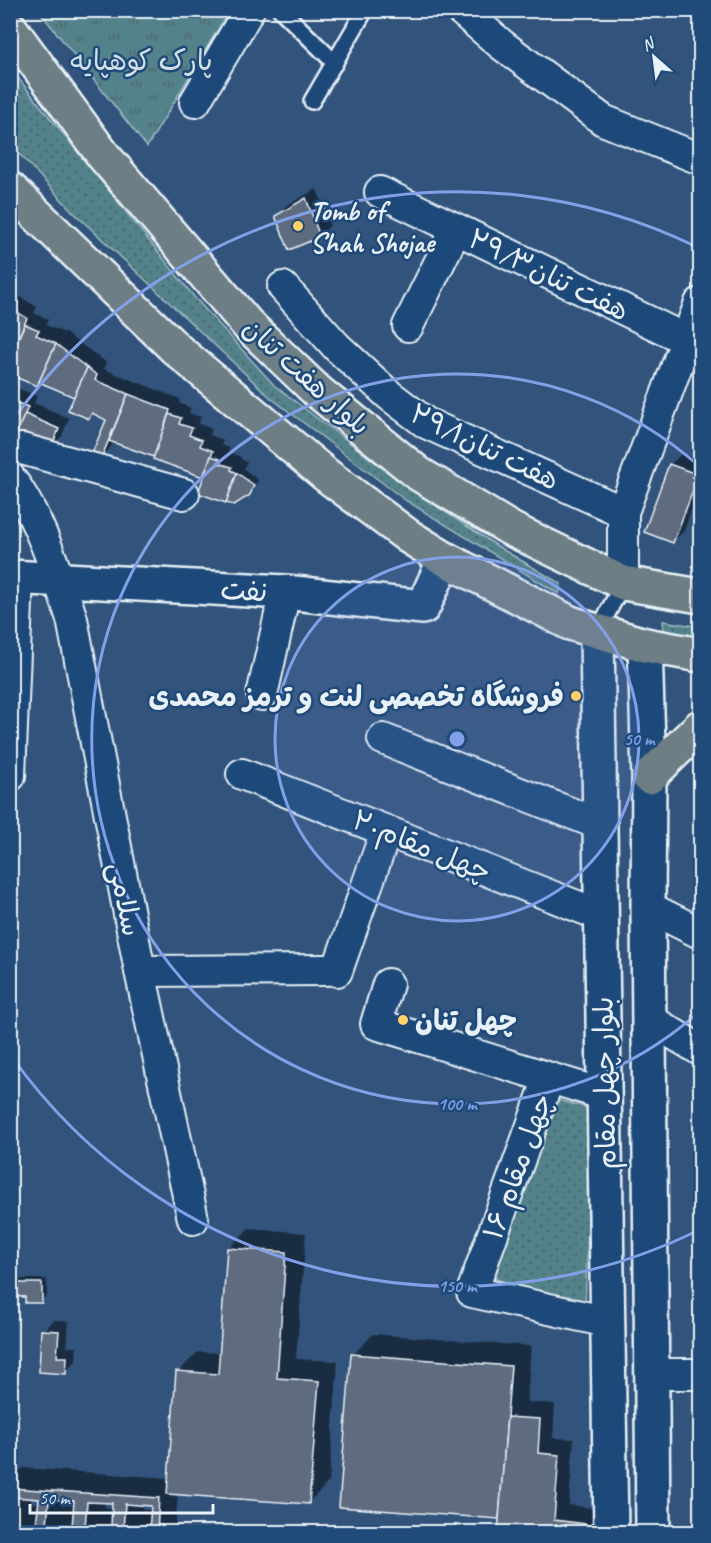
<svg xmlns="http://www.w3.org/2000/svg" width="711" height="1543" viewBox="0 0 711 1543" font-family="Caveat,'Playpen Sans Arabic',sans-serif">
<defs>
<pattern id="grass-dots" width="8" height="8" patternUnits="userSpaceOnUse" patternTransform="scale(1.5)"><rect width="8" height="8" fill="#53828b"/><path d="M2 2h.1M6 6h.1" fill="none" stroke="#4d686e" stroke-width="1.8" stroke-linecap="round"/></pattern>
<pattern id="park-tufts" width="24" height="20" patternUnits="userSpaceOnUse" patternTransform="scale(1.5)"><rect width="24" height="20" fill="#53828b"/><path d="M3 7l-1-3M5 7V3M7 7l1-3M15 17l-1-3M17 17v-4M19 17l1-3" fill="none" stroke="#4d686e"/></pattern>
</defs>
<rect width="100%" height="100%" fill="#32547c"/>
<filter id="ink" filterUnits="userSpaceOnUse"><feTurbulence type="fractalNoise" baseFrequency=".0167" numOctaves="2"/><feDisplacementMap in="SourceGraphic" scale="12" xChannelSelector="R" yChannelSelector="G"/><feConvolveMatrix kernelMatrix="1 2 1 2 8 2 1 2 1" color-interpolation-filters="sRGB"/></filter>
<g filter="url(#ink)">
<g fill="url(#grass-dots)" stroke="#9ebac2" stroke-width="1.5">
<polygon points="10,68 196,299 275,386 410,489 505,551 561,584 559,594 405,500 271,398 73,212 11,145"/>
<polygon points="663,621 700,627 700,639 664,632"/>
<polygon points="558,1100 592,1109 585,1308 493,1278"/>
</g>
<polygon fill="url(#park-tufts)" stroke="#9ebac2" stroke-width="1.5" points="39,11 229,11 147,147"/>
<g fill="#0007" fill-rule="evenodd">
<polygon points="317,189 330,225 320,236 290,248 277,216 287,205"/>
<polygon points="12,292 37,307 34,313 48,319 46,325 67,334 107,363 104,369 180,399 179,403 191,408 189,413 201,417 199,424 212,429 210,435 223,440 221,445 230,448 228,452 241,457 241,459 247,462 244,469 258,480 254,488 249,494 155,458 155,456 114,441 110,448 99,459 108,419 94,413 89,417 76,396 41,381 37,385 15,349 10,347"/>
<polygon points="10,385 37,396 34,403 69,418 62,436 51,446 10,441"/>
<polygon points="681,454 700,461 700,486 684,531 673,541 670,465"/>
<path d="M249,1228L306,1233L296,1359L338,1361L329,1482L309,1502L178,1493L175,1532H10V1480L23,1468L170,1478L178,1372L198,1352L221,1353L228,1249ZM31,1497L40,1498V1503H31ZM67,1499L76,1500L75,1506L66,1505ZM105,1501L114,1502V1508L105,1507ZM143,1504H152V1510H143ZM159,1518V1530H156V1521ZM11,1521L26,1522L24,1525L11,1524Z"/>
<polygon points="13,1279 47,1279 47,1296 41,1301 27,1295 10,1295 10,1281"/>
<polygon points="54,1320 69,1321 67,1347 77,1347 76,1361 65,1372 41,1370 43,1331"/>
<polygon points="373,1334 531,1346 527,1402 555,1404 553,1438 574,1439 569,1505 601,1509 604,1532 500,1532 501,1515 499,1517 353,1355"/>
</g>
<g fill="#5f6c7f" stroke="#e8f1f8" stroke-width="1.5" fill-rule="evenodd">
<polygon points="306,198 320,237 289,250 275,216"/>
<polygon points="10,308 27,318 13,350 10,349"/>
<polygon points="25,324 39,330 36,335 56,344 37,386 10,375 10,356"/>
<polygon points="56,344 87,368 74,397 39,382"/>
<polygon points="87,368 97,375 95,380 128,394 100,461 90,458 106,420 92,413 89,419 68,410"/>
<polygon points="128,394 170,410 154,457 109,441"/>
<polygon points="10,400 28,407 12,444 10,443"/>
<polygon points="25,414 59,429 51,448 14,438"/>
<polygon points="169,414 181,418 179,424 192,428 189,435 202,440 200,446 213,451 203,477 153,459"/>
<polygon points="211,456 220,459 218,463 232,467 231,470 237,473 226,503 198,493"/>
<polygon points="669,464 699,475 673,543 644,532"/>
<polygon points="237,473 254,485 250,495 234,505 226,503"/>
<polygon points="227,1248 286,1252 277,1378 319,1381 309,1504 167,1494 176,1371 218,1374"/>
<polygon points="10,1283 42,1283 42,1303 25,1303 25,1297 10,1296"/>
<polygon points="41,1330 59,1331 57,1357 67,1357 66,1374 39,1372"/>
<polygon points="351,1354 511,1366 499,1519 339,1507"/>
<polygon points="507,1417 540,1419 538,1453 559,1455 554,1520 586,1524 587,1532 498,1532"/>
<path d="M10,1488L159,1498L157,1532H10ZM13,1497L39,1499L36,1524L11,1522ZM49,1499L74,1501L72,1527L47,1525ZM87,1502L112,1503L111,1528L85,1527ZM125,1504L151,1506L149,1531L123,1530Z"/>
</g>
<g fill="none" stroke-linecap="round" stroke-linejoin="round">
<g stroke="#e8f1f8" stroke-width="20">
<g id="lane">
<polyline points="281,10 335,63"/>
<polyline points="312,101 365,10"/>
<polyline points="597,633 623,583"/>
</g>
</g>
<g stroke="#e8f1f8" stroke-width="34">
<g id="street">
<polyline points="461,10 502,45 603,120 700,159"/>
<polyline points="195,102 249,10"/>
<polyline points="380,192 687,340"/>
<polyline points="283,287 337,347 389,395 426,423 623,512"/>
<polyline points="408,326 456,229"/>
<polyline points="10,450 22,449 184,494"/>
<path d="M10,478C38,513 58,576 72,619L140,971L193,1219"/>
<polyline points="623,583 623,512 700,303"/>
<polyline points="262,695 285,592"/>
<polyline points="383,739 601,825"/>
<polyline points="242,774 602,916"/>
<polyline points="10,776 18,577"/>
<polyline points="648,907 700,933"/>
<polyline points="140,971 326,970"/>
<polyline points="337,971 386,831"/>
<polyline points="388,984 376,1024 605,1095"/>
<polyline points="649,1019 700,1050"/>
<polyline points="549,1078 472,1292 608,1322"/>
<polyline points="651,1374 700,1374"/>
</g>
</g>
<g stroke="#e8f1f8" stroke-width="38">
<g id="secondary">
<polyline points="10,577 285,592 423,607 445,559"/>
<polyline points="597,633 611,1532"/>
<polyline points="645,645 649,777 648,907 653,1532"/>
</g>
</g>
<g stroke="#e8f1f8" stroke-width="38">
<g id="primary">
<polyline points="10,28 103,155 248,325 317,391 419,474 511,529 623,583 700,596"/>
<polyline points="10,189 176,349 326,475 408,536 445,559 570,623 645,645 700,655"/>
<polyline points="649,777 700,727"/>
</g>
</g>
<use href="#lane" stroke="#1f4a7a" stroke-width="15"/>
<use href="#street" stroke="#1f4a7a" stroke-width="30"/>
<use href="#secondary" stroke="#1f4a7a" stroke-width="33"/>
<use href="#primary" stroke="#6d7e84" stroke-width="33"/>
</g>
</g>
<circle cx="457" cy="739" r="182" fill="#82a0e8" fill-opacity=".12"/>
<g fill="none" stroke="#82a0e8" stroke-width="3">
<circle cx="457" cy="739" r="182"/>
<path d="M699 1012A365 365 0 1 1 699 466"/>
<path d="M697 1231A547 547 0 0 1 12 1057M12 421A547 547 0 0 1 697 247"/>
</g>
<g fill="#ffd166" stroke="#1f4a7a" stroke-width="2">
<circle cx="298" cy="226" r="6"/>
<circle cx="576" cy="696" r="6"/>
<circle cx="403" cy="1020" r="6"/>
</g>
<g text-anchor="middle" stroke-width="5" stroke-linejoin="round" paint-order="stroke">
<g font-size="28" fill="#d2e0e8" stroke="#1f4a7a">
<text x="141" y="70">پارک کوهپایه</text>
</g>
<g font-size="28" font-weight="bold" fill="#e8f1f8" stroke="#1f4a7a" text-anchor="start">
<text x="310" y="220">Tomb of<tspan x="310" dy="32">Shah Shojae</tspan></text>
<text x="564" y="706" text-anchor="end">فروشگاه تخصصی لنت و ترمز محمدی</text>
<text x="415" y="1030">چهل تنان</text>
</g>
<g font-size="28" fill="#e8f1f8" stroke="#1f4a7a">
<text transform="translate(549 274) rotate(26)" y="10">۲۹/۳هفت تنان</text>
<text transform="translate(307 376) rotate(42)" y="10">بلوار هفت تنان</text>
<text transform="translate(485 446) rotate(26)" y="10">۲۹/۱هفت تنان</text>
<text transform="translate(244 590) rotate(3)" y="10">نفت</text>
<text transform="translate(422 845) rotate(22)" y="10">چهل مقام۲۰</text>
<text transform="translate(126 899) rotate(79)" y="10">سلامی</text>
<text transform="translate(604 1083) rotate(-91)" y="10">بلوار چهل مقام</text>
<text transform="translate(517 1166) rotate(-70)" y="10">چهل مقام ۱۶</text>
</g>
</g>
<circle cx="457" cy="739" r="9" fill="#82a0e8" stroke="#1f4a7a" stroke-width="3"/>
<g font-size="18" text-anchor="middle" font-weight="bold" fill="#82a0e8" stroke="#1f4a7a" stroke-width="5" stroke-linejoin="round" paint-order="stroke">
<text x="639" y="745">50 m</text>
<text x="457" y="1110">100 m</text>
<text x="457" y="1292">150 m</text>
</g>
<rect width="711" height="1543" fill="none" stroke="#1f4a7a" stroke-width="36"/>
<rect x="18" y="18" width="675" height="1507" fill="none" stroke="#e8f1f8" stroke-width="2" filter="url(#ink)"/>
<g transform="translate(654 57) rotate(332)" stroke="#1f4a7a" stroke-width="4.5" paint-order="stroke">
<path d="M0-4.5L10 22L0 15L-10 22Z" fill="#e8f1f8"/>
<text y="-9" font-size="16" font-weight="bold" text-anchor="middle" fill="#e8f1f8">N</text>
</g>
<path d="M30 1504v9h183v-9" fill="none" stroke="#e8f1f8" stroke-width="3"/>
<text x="39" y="1504" font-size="18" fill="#e8f1f8" stroke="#1f4a7a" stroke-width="4.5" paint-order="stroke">50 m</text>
</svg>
